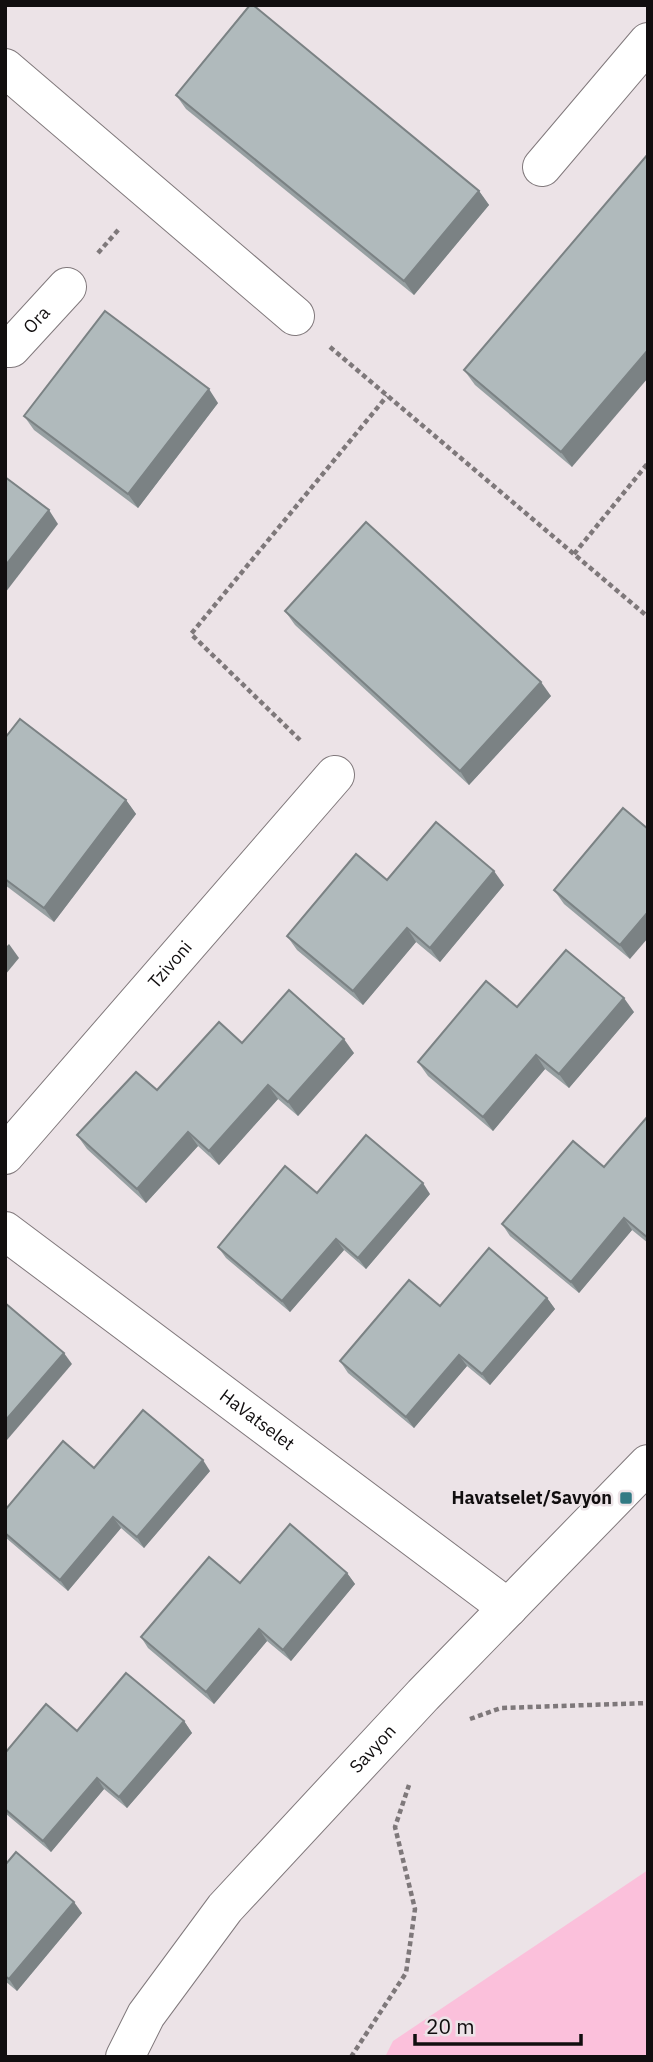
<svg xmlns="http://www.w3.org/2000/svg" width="653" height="2062" viewBox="0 0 653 2062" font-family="'IBM Plex Sans',sans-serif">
<rect width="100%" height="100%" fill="#ece3e7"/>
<polygon fill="#fbc0db" points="648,1870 648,2057 385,2057 393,2041"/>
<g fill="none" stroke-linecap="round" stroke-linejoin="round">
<g stroke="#81797c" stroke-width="40">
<g id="minor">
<polyline points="5,68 295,316"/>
<polyline points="542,167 648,42"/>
<path id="s1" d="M5,348H11L67,287"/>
<path id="s2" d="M5,1155L335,775"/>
<path id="s3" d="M5,1231L508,1608"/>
<path id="s4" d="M125,2057L146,2015L225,1908L423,1695L648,1464"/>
</g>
</g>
<g stroke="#7e787a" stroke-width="4.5" stroke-dasharray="5 3.5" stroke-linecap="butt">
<polyline points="98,253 120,228"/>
<polyline points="330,347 648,617"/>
<polyline points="574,554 648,463"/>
<polyline points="300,740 191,634 387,396"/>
<polyline points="470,1719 501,1708 648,1703"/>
<polyline points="351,2057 406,1973 415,1909 395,1827 409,1785"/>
</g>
<use href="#minor" stroke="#fff" stroke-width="38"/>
</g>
<g fill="#97a0a2">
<polygon points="176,95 479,191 489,205 414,295 186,109"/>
<polygon points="648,154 572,467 475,385 464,370"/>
<polygon points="218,403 138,508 34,430 24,416"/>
<polygon points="285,611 551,696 469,785 295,625"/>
<polygon points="5,738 126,800 136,814 54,922 5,885"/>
<polygon points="623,808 630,959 564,904 554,890"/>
<polygon points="387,880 504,885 440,962 416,942 363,1005 297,950 287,936"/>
<polygon points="517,1007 634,1012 569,1088 545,1069 493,1131 428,1076 418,1062"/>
<polygon points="242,1043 354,1053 298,1116 278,1099 219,1165 198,1146 146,1203 87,1149 77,1135"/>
<polygon points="648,1116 648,1243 632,1230 579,1293 510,1236 502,1224 604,1167"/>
<polygon points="430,1194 366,1269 344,1250 290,1312 226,1258 218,1247"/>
<polygon points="547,1298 555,1309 490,1385 467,1366 414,1428 348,1373 340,1361 440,1306"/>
<polygon points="94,1468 210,1471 144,1548 121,1528 68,1591 5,1537 5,1510"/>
<polygon points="347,1573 355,1584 291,1661 267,1641 214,1704 148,1648 141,1637 240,1583"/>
<polygon points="184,1721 192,1733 127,1808 104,1789 51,1852 5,1813 5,1753 77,1731"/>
<polygon points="5,1865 82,1913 17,1991 5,1981"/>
</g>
<g fill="#7b8284">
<polygon points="479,191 489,205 414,295 404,281"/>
<polygon points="648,350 648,378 572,467 561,452"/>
<polygon points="209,389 218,403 138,508 128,494"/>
<polygon points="49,510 58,524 5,593 5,566"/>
<polygon points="541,682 551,696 469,785 460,771"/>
<polygon points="126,800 136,814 54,922 44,908"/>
<polygon points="494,871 504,885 440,962 430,948"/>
<polygon points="648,912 648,938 630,959 620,945"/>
<polygon points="407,928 416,942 363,1005 353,991"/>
<polygon points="9,944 19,958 5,975 5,948"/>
<polygon points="624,998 634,1012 569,1088 559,1074"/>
<polygon points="344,1039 354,1053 298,1116 288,1102"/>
<polygon points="536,1055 545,1069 493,1131 483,1117"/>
<polygon points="268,1085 278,1099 219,1165 209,1151"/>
<polygon points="188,1132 198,1146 146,1203 137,1189"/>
<polygon points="423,1183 430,1194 366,1269 358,1258"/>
<polygon points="624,1218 632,1230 579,1293 571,1282"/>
<polygon points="336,1239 344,1250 290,1312 282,1301"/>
<polygon points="547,1298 555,1309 490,1385 482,1374"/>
<polygon points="64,1353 72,1364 7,1440 5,1438 5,1421"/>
<polygon points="459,1355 467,1366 414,1428 406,1417"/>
<polygon points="203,1460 210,1471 144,1548 137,1537"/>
<polygon points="113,1517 121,1528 68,1591 60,1580"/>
<polygon points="347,1573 355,1584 291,1661 283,1650"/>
<polygon points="259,1629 267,1641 214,1704 206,1692"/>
<polygon points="184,1721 192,1733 127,1808 119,1797"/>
<polygon points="97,1778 104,1789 51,1852 43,1841"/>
<polygon points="74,1902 82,1913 17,1991 9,1979"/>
</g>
<g fill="#b0babc" stroke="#7b8284" stroke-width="2">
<polygon points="250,5 253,5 479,191 404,281 176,95"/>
<polygon points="648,154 648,350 561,452 464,370"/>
<polygon points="105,311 209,389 128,494 24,416"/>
<polygon points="5,477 49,510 5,566"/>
<polygon points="366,522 541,682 460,771 285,611"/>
<polygon points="20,719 126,800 44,908 5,879 5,738"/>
<polygon points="623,808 648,829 648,912 620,945 554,890"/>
<polygon points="436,822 494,871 430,948 407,928 353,991 287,936 356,854 387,880"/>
<polygon points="566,950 624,998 559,1074 536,1055 483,1117 418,1062 486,981 517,1007"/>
<polygon points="289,990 344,1039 288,1102 268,1085 209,1151 188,1132 137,1189 77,1135 136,1072 157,1090 219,1022 242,1043"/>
<polygon points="648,1116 648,1238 624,1218 571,1282 502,1224 573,1141 604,1167"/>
<polygon points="366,1135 423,1183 358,1258 336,1239 282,1301 218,1247 285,1166 317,1193"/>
<polygon points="489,1248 547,1298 482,1374 459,1355 406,1417 340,1361 409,1280 440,1306"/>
<polygon points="5,1303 64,1353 5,1421"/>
<polygon points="143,1410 203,1460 137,1537 113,1517 60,1580 5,1533 5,1510 63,1441 94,1468"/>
<polygon points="290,1524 347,1573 283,1650 259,1629 206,1692 141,1637 209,1557 240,1583"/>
<polygon points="126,1673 184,1721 119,1797 97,1778 43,1841 5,1809 5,1753 46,1704 77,1731"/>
<polygon points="16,1852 74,1902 9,1979 5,1976 5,1865"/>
</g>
<rect fill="#327a84" stroke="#ece3e7" stroke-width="2.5" x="619" y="1491" width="14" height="14" rx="3.5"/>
<g text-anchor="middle" stroke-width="5" stroke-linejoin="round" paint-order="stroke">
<g font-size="18" fill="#110e0f" stroke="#ece3e7">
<text dy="6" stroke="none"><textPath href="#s1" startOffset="44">Ora</textPath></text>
<text dy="6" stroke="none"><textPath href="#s2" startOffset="252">Tzivoni</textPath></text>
<text dy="6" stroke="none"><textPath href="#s3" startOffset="315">HaVatselet</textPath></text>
<text dy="6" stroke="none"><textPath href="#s4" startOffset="397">Savyon</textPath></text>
</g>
<g font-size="18" font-weight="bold" fill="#110e0f" stroke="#ece3e7" text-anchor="end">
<text x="612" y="1504">Havatselet/Savyon</text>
</g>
</g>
<rect width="653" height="2062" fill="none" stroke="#110e0f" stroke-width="14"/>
<path d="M415 2034v10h166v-10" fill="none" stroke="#110e0f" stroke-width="3.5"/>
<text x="426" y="2034" font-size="21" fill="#110e0f" stroke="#ece3e7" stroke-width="5" paint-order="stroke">20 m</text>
</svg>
